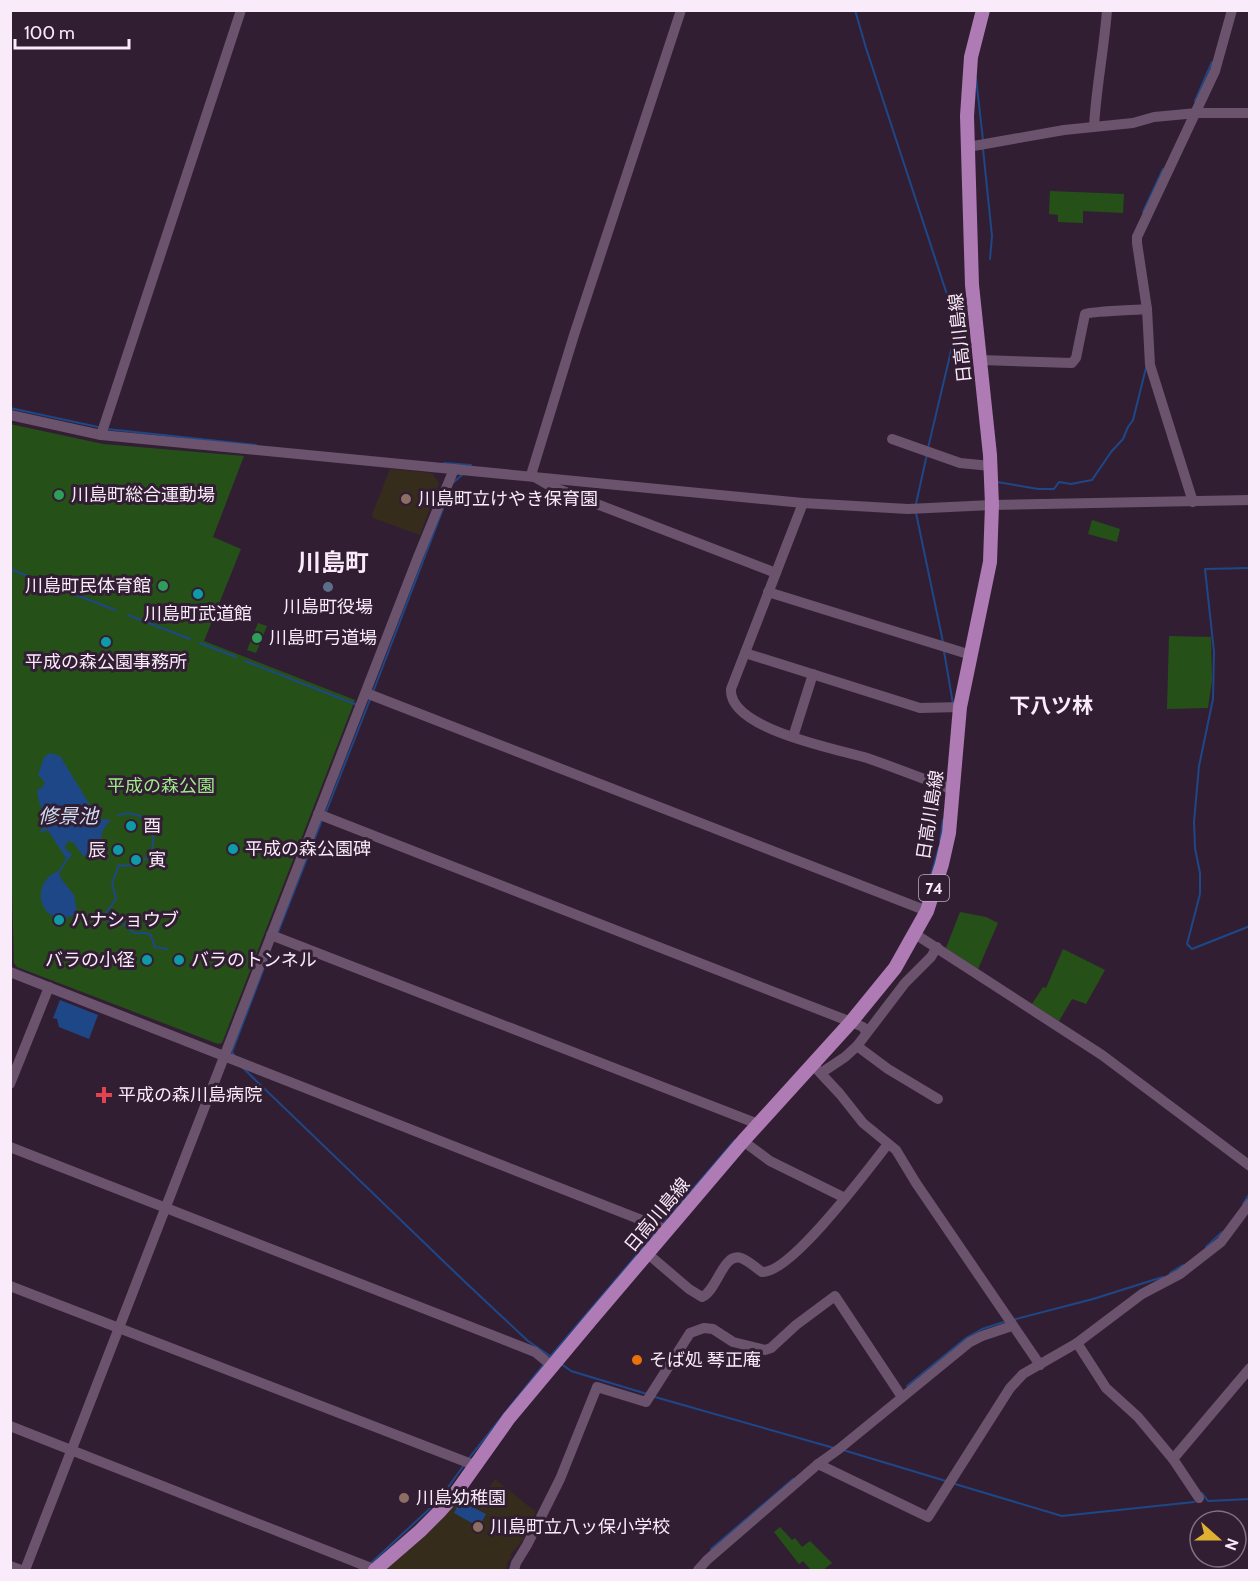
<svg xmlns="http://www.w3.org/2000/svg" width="1260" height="1581" viewBox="0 0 1260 1581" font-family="Cabin,'Noto Sans JP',sans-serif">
<rect width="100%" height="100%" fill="#321e33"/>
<g fill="#362c1c">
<polygon points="390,469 432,473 439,483 420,535 373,518 372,515"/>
<polygon points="495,1479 536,1512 524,1531 526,1532 523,1540 510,1555 512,1557 507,1563 506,1570 382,1570 459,1496 478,1505"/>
</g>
<g fill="#255119">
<polygon points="1050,191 1124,194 1123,213 1083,211 1083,223 1058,222 1058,215 1049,214"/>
<polygon points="10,424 103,444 244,456 213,537 241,549 204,641 355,700 222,1043 218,1044 17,967 14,963 10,820"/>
<polygon points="1092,520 1120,529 1117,542 1088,534"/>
<polygon points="258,623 267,626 256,653 247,650"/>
<polygon points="1169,636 1211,637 1212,680 1208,708 1167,709"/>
<polygon points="960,912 986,917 998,923 978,969 946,948"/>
<polygon points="1063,949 1105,970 1086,1004 1072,999 1059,1021 1032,1004 1043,987 1046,988"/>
<polygon points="780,1527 792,1540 795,1538 802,1547 810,1541 832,1563 823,1570 811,1570 803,1561 799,1564 774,1532"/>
</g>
<g fill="#1e4788">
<path d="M50,753L60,756L96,815L101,819L111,820C95,835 102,845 109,861L97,854L83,856L74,843L69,841L66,844L65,848L72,855L69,859L66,858L49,832L47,830L40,833V831L45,826C44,814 38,802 37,790L42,788L45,782L38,775L44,757Z"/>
<path d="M58,871L62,880L74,895L77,913C44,934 25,885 58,871Z"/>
<polygon points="60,1000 98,1015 89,1039 59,1027 57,1019 53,1018"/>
<polygon points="460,1501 486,1514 479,1527 454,1513"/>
</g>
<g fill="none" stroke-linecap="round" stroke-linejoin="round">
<g stroke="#1e4788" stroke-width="2">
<polyline points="855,10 866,48 956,322 956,330 928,448"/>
<polyline points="976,78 983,140"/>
<polyline points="1195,101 1212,62"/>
<polyline points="983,149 992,236 990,259"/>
<polyline points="1143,212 1163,169"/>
<polyline points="10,408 98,427"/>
<polyline points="107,429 256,445"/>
<polyline points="444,463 471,465 469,467"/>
<polyline points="454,482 463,474"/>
<polyline points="997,482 1038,489 1054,489 1059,482 1071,484 1092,480 1111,452 1123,439 1128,427 1133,420 1146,368"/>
<polyline points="916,504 927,454"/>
<polyline points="916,513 943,642"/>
<polyline points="1250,568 1205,569 1214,652 1213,699 1199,766 1194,822 1195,848 1200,873 1200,894 1187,944 1192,949 1250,926"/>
<polyline points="10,569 115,610"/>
<polyline points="128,615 190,639"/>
<polyline points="200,643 236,657"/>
<polyline points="944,651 953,704"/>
<polyline points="245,661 355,704"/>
<polyline points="373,692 446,501"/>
<polyline points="326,812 371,697"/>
<path d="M118,815C162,803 168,872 119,865L112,883L116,899L106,913V919L110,922L122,923L134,933H146L151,935L155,947L167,949"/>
<polyline points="940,841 943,820"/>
<polyline points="59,872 68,857"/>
<polyline points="929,882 939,847"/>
<polyline points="922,904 926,893"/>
<polyline points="277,935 322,820"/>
<polyline points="234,1055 232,1052 267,960"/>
<polyline points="242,1067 464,1281 528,1341 553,1358"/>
<polyline points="1243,1204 1250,1193"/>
<polyline points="662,1225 735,1140"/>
<polyline points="1206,1247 1222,1232"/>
<polyline points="1170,1273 1183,1265"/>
<polyline points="1012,1320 1093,1299 1163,1277"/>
<polyline points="550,1357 657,1231"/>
<polyline points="560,1363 571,1371 647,1394"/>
<polyline points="907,1386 966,1338 982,1329 1007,1321"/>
<polyline points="655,1397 834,1448"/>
<polyline points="843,1450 946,1481"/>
<polyline points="469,1458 544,1364"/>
<polyline points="955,1484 1062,1516 1194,1502"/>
<polyline points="1202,1493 1208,1501 1250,1499"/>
<polyline points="711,1549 793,1479"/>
<polyline points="369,1565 439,1500 464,1465"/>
</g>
<g stroke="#6b526d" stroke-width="10">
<polyline points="681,10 574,335 531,475 550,486 776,573"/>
<path d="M1094,127C1096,88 1104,50 1107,10"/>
<polyline points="968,147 1064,130 1133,123 1154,117 1197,113 1250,113"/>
<path d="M980,360L1072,363L1076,358L1085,314C1091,311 1136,310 1147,309"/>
<polyline points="10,415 101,435 803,503 908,509 992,505 1250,500"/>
<polyline points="101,435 241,10"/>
<polyline points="892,439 960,463 991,466"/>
<polyline points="1193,502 1150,365 1147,309 1137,243 1137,237 1215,71 1232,10"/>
<path d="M803,503L731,689C728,729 837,749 867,758C896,768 924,779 953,790"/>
<polyline points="768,592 971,655"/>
<polyline points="745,653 920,708 960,707"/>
<polyline points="366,693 927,911"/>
<polyline points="793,737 813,674"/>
<polyline points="318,814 851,1022 863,1027 866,1032"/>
<polyline points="915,934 1102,1055 1250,1166"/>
<polyline points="271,935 758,1124"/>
<polyline points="10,972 667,1230"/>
<polyline points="857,1046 888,1069 938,1099"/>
<polyline points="812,1064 840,1094 863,1123 896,1150 916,1183 1040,1365"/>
<polyline points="821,1073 845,1057 857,1046 905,983 931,957 937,947"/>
<polyline points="10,1084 49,987"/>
<polyline points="743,1141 770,1161 845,1198"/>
<polyline points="10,1147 535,1352 552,1366"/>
<path d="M648,1254L689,1289L702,1297C717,1291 723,1252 741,1258C749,1261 756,1268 762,1272C791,1274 869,1168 888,1144"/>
<polyline points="10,1286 474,1465"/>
<polyline points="1077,1343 1106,1388 1138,1417 1173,1459 1199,1498"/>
<polyline points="10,1426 376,1570"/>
<polyline points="1173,1459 1250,1368"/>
<polyline points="818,1464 928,1517 1010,1388 1023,1374 1077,1343 1142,1294 1180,1274 1221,1242 1250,1203"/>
<polyline points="10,1566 21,1570"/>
<polyline points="25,1570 418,557 454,469"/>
<polyline points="514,1570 516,1563 527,1545 560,1479 597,1387 646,1402 690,1333 704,1328 713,1329 733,1342 765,1350 771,1348 796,1325 835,1296 902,1397"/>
<polyline points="698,1570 707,1560 818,1464 839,1449 970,1342 982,1336 1012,1326"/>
</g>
<polyline stroke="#af7bb4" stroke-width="14" points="375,1570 420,1531 439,1512 455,1494 509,1418 590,1321 743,1141 851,1022 895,968 927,911 942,864 949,833 960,707 990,562 992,505 990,455 972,285 967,116 971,57 983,10"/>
</g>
<g fill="#2e9e5b" stroke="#321e33" stroke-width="2">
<circle cx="59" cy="495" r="6"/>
<circle cx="163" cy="586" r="6"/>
<circle cx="257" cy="638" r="6"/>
</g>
<g fill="#8d6e63" stroke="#321e33" stroke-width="2">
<circle cx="406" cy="499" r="6"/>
<circle cx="404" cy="1498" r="6"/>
<circle cx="478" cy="1527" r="6"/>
</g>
<circle fill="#5c6f8a" stroke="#321e33" stroke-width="2" cx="328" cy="587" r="6"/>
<g fill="#0f9aa8" stroke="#321e33" stroke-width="2">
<circle cx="198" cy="594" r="6"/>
<circle cx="106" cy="642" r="6"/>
<circle cx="131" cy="826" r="6"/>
<circle cx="233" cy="849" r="6"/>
<circle cx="118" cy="850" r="6"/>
<circle cx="136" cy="860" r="6"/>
<circle cx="59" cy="920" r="6"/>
<circle cx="147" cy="960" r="6"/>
<circle cx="179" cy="960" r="6"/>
</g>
<path fill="#e0444e" stroke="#321e33" stroke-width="2" d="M101 1086h6v6h6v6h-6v6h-6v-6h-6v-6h6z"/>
<circle fill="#e8710a" stroke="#321e33" stroke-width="2" cx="637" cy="1360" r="6"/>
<g text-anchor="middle" stroke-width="6" stroke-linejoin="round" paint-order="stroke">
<rect fill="#321e33" stroke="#bdaebe" stroke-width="1.5" x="919" y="875" width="30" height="26" rx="4.5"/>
<g font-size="16" font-weight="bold" fill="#f9ebf9">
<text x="934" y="894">74</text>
</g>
<g font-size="18" fill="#f9ebf9" stroke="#321e33">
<text transform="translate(960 338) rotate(-96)" y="6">日高川島線</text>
<text transform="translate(930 815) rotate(-81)" y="6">日高川島線</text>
<text transform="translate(657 1215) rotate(-50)" y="6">日高川島線</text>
</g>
<g font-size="18" fill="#f9ebf9" stroke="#321e33" text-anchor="start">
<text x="71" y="501">川島町総合運動場</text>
<text x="418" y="505">川島町立けやき保育園</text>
<text x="151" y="592" text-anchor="end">川島町民体育館</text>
<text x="328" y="613" text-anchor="middle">川島町役場</text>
<text x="198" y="620" text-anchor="middle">川島町武道館</text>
<text x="269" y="644">川島町弓道場</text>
<text x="106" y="668" text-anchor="middle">平成の森公園事務所</text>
<text x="143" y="832">酉</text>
<text x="245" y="855">平成の森公園碑</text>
<text x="106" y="856" text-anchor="end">辰</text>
<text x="148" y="866">寅</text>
<text x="71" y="926">ハナショウブ</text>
<text x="135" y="966" text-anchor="end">バラの小径</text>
<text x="191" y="966">バラのトンネル</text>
<text x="118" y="1101">平成の森川島病院</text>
<text x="649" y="1366">そば処 琴正庵</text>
<text x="416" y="1504">川島幼稚園</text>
<text x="490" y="1533">川島町立八ッ保小学校</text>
</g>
<g font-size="18" fill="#9dea8a" stroke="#321e33">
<text x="161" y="792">平成の森公園</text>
</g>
<g font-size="20" font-style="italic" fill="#cfdcef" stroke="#321e33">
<text x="68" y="823">修景池</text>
</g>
<g font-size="21" font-weight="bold" fill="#f9ebf9" stroke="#321e33">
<text x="1051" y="713">下八ツ林</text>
</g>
<g font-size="24" font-weight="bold" fill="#f9ebf9" stroke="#321e33">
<text x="333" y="571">川島町</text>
</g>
</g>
<rect width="1260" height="1581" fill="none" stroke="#f9ebf9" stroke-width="24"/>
<g transform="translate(1218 1539) rotate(111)"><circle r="28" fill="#321e33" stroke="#827082" stroke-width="1.5"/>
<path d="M0-4.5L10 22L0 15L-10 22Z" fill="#deb133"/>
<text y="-9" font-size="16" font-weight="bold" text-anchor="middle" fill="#f9ebf9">N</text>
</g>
<path d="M15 39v9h114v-9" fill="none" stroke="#f9ebf9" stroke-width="3"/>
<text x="24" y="39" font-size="18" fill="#f9ebf9" stroke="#321e33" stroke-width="4.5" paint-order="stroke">100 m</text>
</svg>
